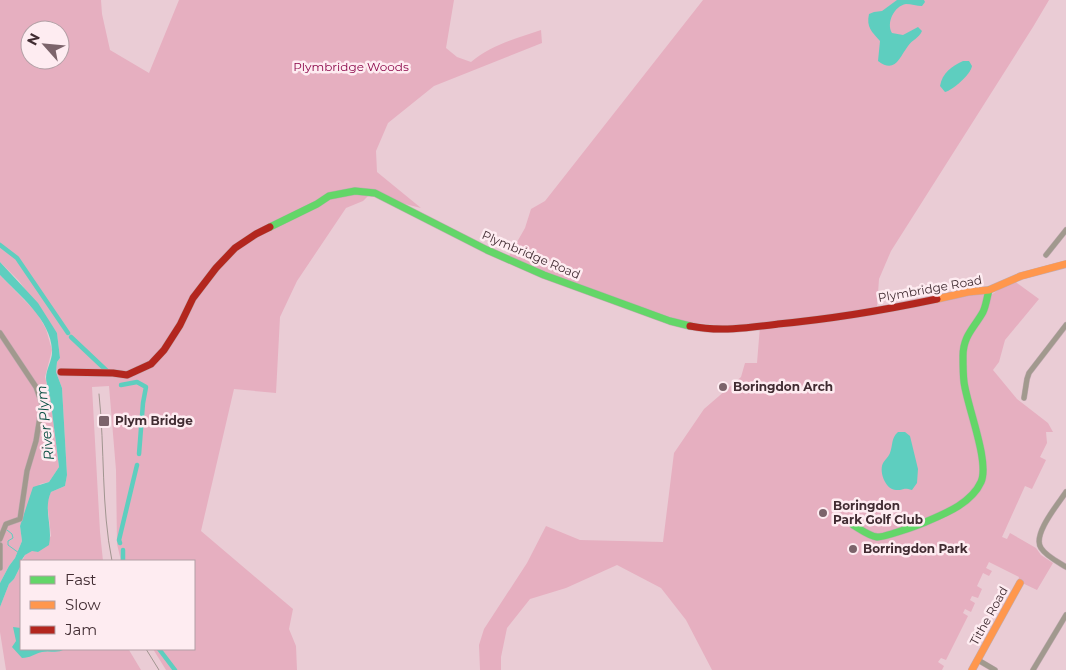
<svg xmlns="http://www.w3.org/2000/svg" width="1066" height="670" viewBox="0 0 1066 670" font-family="Montserrat,sans-serif">
<rect width="100%" height="100%" fill="#eaccd5"/>
<g fill="#e6afc0" fill-rule="evenodd">
<path d="M0,0H101L102,14L110,50L149,73L179,0H454L446,48L457,57L471,62C491,45 517,38 541,30L542,43L434,86L388,123L376,151L377,172L421,208L369,195L363,201L346,208L297,281L280,317L276,393L234,389L201,531L293,609L289,629L296,646L297,670H166L153,649H194V561H121L117,544L116,470L109,386L92,387L100,532L103,561H22L25,555L32,550L38,552L51,536L47,501L51,492L65,486L67,475L62,388L56,372L57,362L60,358L57,333L19,281L0,262ZM30,30H60V60H30Z"/>
<polygon points="703,0 1049,0 1033,27 891,251 879,279 877,307 920,298 924,305 980,292 991,295 1013,280 1039,299 1005,340 999,362 993,370 1017,399 1048,423 1053,432 1046,432 1047,443 1040,457 1046,460 1032,489 1025,486 1002,537 1007,539 1010,533 1036,548 1041,555 1053,563 1037,590 1018,581 1019,577 989,562 986,568 992,571 989,576 983,573 977,586 982,589 978,598 972,596 970,600 975,603 971,612 965,609 963,613 968,616 946,660 941,658 938,662 944,666 942,670 712,670 686,620 661,588 617,565 566,588 530,599 507,628 501,657 501,670 480,670 479,645 484,629 527,563 546,526 580,540 663,542 674,453 704,409 741,377 745,363 757,363 760,326 729,326 685,322 568,281 509,256 525,228 531,209 545,201"/>
<polygon points="0,275 37,313 46,329 52,350 45,377 50,396 59,467 49,482 40,484 20,526 22,541 15,558 9,566 0,583"/>
<polygon points="21,565 21,649 125,649 129,650 141,670 6,670 0,632 0,607 9,584 14,579"/>
</g>
<g fill="#5ecebf">
<path d="M897,0H924L925,2L922,6C917,6 911,4 906,4C894,6 886,23 892,33L903,35L918,27L922,31C919,38 912,40 908,46C899,58 895,74 878,61L880,41C872,32 866,27 869,14L874,12L882,11Z"/>
<path d="M963,61H969L972,66C971,74 953,90 945,92L940,86C942,73 952,66 963,61Z"/>
<path d="M0,262L38,303L57,333L60,358L57,362L56,372L62,388L67,475L65,486L51,492C43,509 53,527 49,545L38,552L32,551L25,555L21,561V565L14,579L9,584L0,607V583L9,566L15,558L22,541L20,526L33,487L49,482L59,467L50,396L43,388L47,384C43,372 53,362 52,350C51,320 19,295 0,275Z"/>
<path d="M898,432H905L910,436L918,469L917,483L912,490C903,487 904,490 897,490C887,491 880,475 882,466C883,461 888,458 890,453C893,445 891,438 898,432Z"/>
<path d="M13,627L21,628V649H65C57,654 50,650 42,652C34,654 30,658 22,658L12,647L16,641Z"/>
</g>
<g fill="none" stroke-linecap="round" stroke-linejoin="round">
<polyline stroke="#5ecebf" stroke-width="1" points="7,530 12,534 13,538 8,541 8,545 19,553"/>
<g stroke="#5ecebf" stroke-width="4.5">
<polyline points="0,245 17,258 68,333"/>
<polyline points="71,337 107,371"/>
<polyline points="121,385 137,382 146,387 143,403 139,454"/>
<polyline points="120,543 119,540 137,465"/>
<polyline points="123,550 123,561"/>
<polyline points="159,649 175,670"/>
</g>
<g stroke="#c2abb2" stroke-width="6">
<g id="street">
<polyline points="1046,255 1066,230"/>
<polyline points="0,333 36,387 42,404 36,441 27,471 20,519 6,524 0,539"/>
<polyline points="1024,398 1027,379 1029,373 1066,325"/>
<path d="M1066,492C1058,504 1032,535 1041,548C1046,556 1058,562 1066,567"/>
<polyline points="0,545 0,568"/>
<polyline points="978,660 995,670"/>
<polyline points="1033,670 1066,615"/>
</g>
</g>
<g stroke="#c2abb2" stroke-width="8">
<g id="fast">
<polyline points="270,227 317,204 329,196 355,191 375,193 487,250 544,275 670,321 690,326"/>
<path d="M853,525C860,529 869,536 877,537C882,538 916,526 923,523C944,514 971,504 981,482C990,462 967,406 964,382C963,374 963,364 963,356C963,336 974,328 983,312C986,306 987,297 989,290"/>
</g>
</g>
<g stroke="#c2abb2" stroke-width="8">
<g id="slow">
<polyline points="937,299 968,292 989,290 1021,276 1066,264"/>
<polyline points="972,670 1020,583"/>
</g>
</g>
<g stroke="#c2abb2" stroke-width="8">
<g id="jam">
<path d="M690,326C719,332 748,328 778,324C831,319 885,310 937,299"/>
<polyline points="61,372 113,373 127,375 151,364 164,350 180,325 193,298 216,268 235,248 256,234 270,227"/>
</g>
</g>
<use href="#street" stroke="#a1998e" stroke-width="5"/>
<use href="#fast" stroke="#63d668" stroke-width="7"/>
<use href="#slow" stroke="#ff974d" stroke-width="7"/>
<use href="#jam" stroke="#b3261e" stroke-width="7"/>
<g stroke="#a19590" stroke-width="1">
<path d="M99,394C105,449 101,507 112,561"/>
<polyline points="146,649 159,670"/>
</g>
</g>
<g fill="#7c646b" stroke="#feecf1" stroke-width="2">
<circle cx="723" cy="387" r="5"/>
<rect x="98" y="415" width="12" height="12" rx="2.5"/>
<circle cx="823" cy="513" r="5"/>
<circle cx="853" cy="549" r="5"/>
</g>
<g text-anchor="middle" stroke-width="5" stroke-linejoin="round" paint-order="stroke">
<g font-size="12" fill="#8b0649" stroke="#feecf1">
<text x="351" y="71">Plymbridge Woods</text>
</g>
<g font-size="12" fill="#412c32" stroke="#feecf1">
<text transform="translate(531 255) rotate(23)" y="4">Plymbridge Road</text>
<text transform="translate(930 289) rotate(-10)" y="4">Plymbridge Road</text>
<text transform="translate(989 616) rotate(-61)" y="4">Tithe Road</text>
</g>
<g font-size="12" font-weight="bold" fill="#412c32" stroke="#feecf1" text-anchor="start">
<text x="733" y="391">Boringdon Arch</text>
<text x="115" y="425">Plym Bridge</text>
<text x="833" y="510">Boringdon<tspan x="833" dy="14">Park Golf Club</tspan></text>
<text x="863" y="553">Borringdon Park</text>
</g>
<g font-size="14" font-style="italic" fill="#0a4f44" stroke="#feecf1">
<text transform="translate(45 423) rotate(-96)" y="5">River Plym</text>
</g>
</g>
<rect x="20" y="560" width="175" height="90" fill="#feecf1" stroke="#b29fa5"/>
<rect x="30" y="576" width="25" height="8" fill="#63d668" stroke="#b29fa5"/>
<text x="65" y="585" font-size="15" fill="#412c32">Fast</text>
<rect x="30" y="601" width="25" height="8" fill="#ff974d" stroke="#b29fa5"/>
<text x="65" y="610" font-size="15" fill="#412c32">Slow</text>
<rect x="30" y="626" width="25" height="8" fill="#b3261e" stroke="#b29fa5"/>
<text x="65" y="635" font-size="15" fill="#412c32">Jam</text>
<g transform="translate(45 45) rotate(297)"><circle r="24" fill="#feecf1" stroke="#b29fa5"/>
<path d="M0-4L9 19L0 12L-9 19Z" fill="#7c646b"/>
<text y="-8" font-size="14" font-weight="bold" text-anchor="middle" fill="#412c32">N</text>
</g>
</svg>
